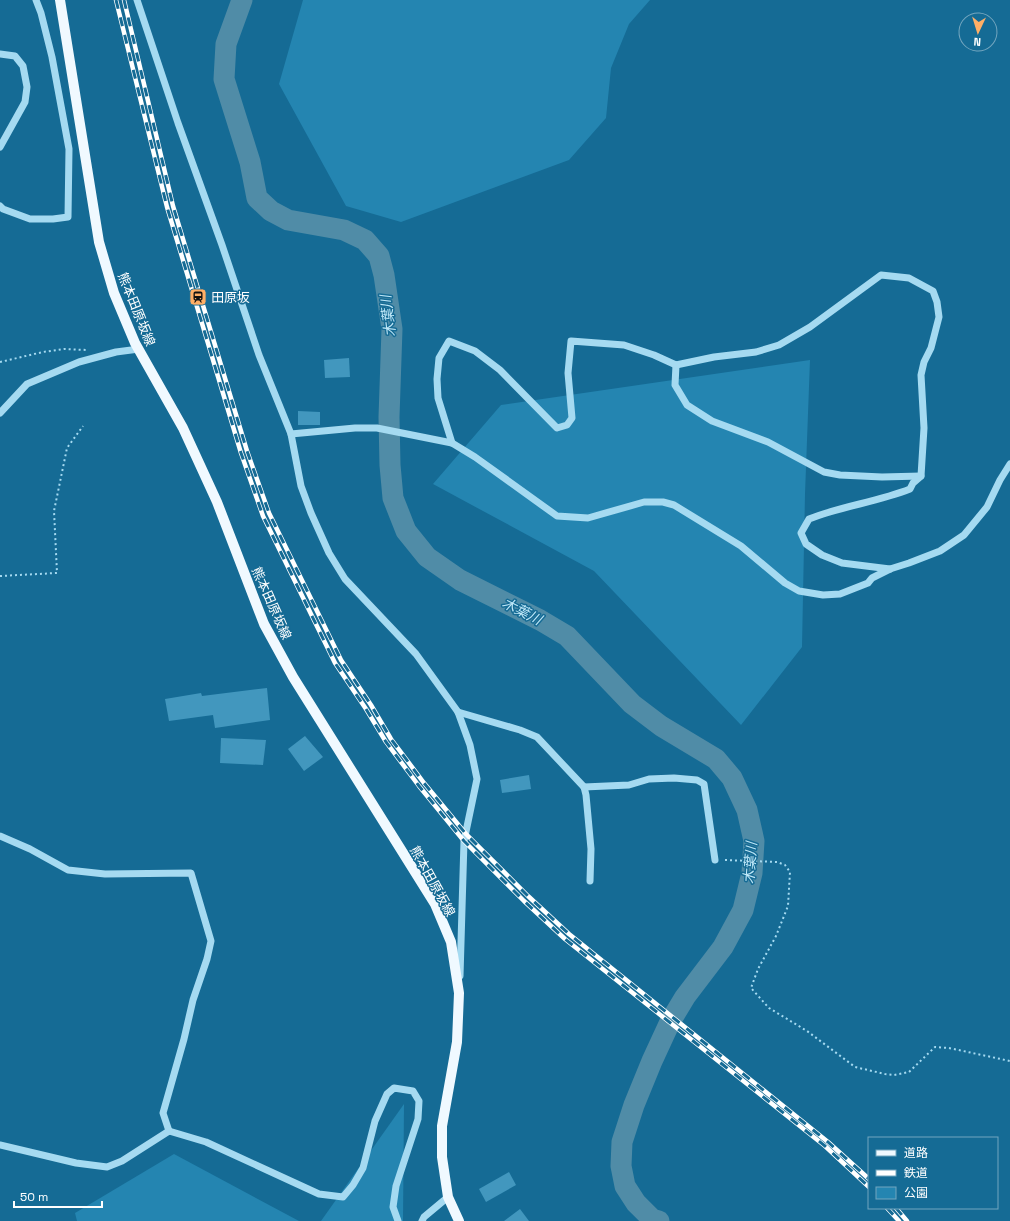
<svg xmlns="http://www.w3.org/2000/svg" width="1010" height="1221" viewBox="0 0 1010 1221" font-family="'Space Grotesk','Noto Sans JP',sans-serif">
<rect width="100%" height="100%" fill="#156b95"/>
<g fill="#2485b1">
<polygon points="303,0 650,0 629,24 611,68 606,118 569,160 401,222 346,206 279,84"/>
<polygon points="810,360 805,494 802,647 741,725 594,571 433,484 501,405"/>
<polygon points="404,1104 403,1221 321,1221"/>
<polygon points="174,1154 299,1221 77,1221 75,1213"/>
</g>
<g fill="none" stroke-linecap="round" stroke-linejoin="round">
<polyline stroke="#508ca7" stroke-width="21" points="242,0 226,44 224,79 250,162 257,198 271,211 288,220 344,230 365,240 379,256 384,275 392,329 389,417 390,465 393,498 406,531 427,557 460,580 540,620 567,636 632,704 661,726 716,759 732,778 747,810 754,841 752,873 743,910 723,947 685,997 670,1022 652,1061 634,1105 622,1142 621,1166 625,1186 636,1203 652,1219 659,1221"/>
</g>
<g fill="#4297be">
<polygon points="349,358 350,377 325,378 324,360"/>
<polygon points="298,411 320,412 320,425 298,425"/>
<polygon points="267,688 270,720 215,728 213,715 169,721 165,699 201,693 202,696"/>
<polygon points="305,736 323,757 304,771 288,749"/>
<polygon points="221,738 266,740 263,765 220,763"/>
<polygon points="529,775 531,789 502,793 500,780"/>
<polygon points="509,1172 516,1185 486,1202 479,1189"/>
<polygon points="520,1209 529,1221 504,1221"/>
</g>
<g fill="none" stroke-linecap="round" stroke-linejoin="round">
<g stroke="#a5daf1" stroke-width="2" stroke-dasharray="2 3" stroke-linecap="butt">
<polyline points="0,362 43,352 64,349 87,350"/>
<polyline points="0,576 57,573 54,511 67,448 83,426"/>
<polyline points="725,860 777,862 785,865 790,872 788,906 776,936 758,969 751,988 769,1008 807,1031 855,1067 885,1074 894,1075 909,1072 935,1047 949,1048 1010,1061"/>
</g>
<g stroke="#a5daf1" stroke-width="7">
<polyline points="137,0 178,123 222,245 259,355 291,434 301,486 311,513 329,553 345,579 416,654 458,712 470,745 477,779 464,841 460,976"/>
<polyline points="0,54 15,56 23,66 27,87 25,102 0,147"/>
<polyline points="0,206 3,209 30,219 53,219 68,217 69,149 52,57 41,13 36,0"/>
<polyline points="676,365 675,385 687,405 712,421 768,442 824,472 840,475 882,477 921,476"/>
<polyline points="0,413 27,384 79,362 116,352 139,349"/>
<polyline points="291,434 355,428 377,428 452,443 475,457 557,516 588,518 644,502 663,502 674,505 741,546 785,583 799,591 823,595 840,594 868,583 872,578 890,569 909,563 940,551 964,535 987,507 1000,480 1010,464"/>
<path d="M452,443L438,398L437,379L439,358L449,341L475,351L500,370L557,428L567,425L572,418L568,373L571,341L624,345L654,355L676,365L714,357L756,352L779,345L810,327L881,275L909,278L933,291L937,302L939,317L931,348L924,362L921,375L924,428L921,476L913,483L910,489C877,502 842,506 809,519L801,533L806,544L822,555L842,563L890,569"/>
<polyline points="458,712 520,730 537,737 584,787 586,795 591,849 590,881"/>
<polyline points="584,787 629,785 649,779 674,778 697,780 704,784 715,860"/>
<polyline points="0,836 30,849 68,870 105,874 191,873 211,941 207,959 193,1000 184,1039 163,1113 169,1131"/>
<polyline points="169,1131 206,1142 319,1194 343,1197 353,1185 363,1168 375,1121 387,1094 394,1088 413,1091 419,1101 418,1119 396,1186 393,1207 398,1221"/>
<polyline points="0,1145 76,1163 107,1167 122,1161 169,1131"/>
<polyline points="422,1221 424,1217 448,1197"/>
</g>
<polyline stroke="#f0f9ff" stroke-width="10" points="60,0 99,242 114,293 135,343 183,428 217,502 264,624 293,677 435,904 451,942 459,993 457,1042 442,1126 442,1157 448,1197 459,1221"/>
<g stroke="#fff" stroke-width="4.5">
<g id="rail">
<polyline points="116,0 167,207 241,453 263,516 335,663 366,709 386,742 419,786 464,841 524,901 565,939 825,1146 869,1187"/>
<polyline points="124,0 173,206 247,451 269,513 341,660 371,705 391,739 424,783 466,834 528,896 569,934 828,1142 869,1179"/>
<polyline points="887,1208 899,1221"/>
<polyline points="896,1208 907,1221"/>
</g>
</g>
<use href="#rail" stroke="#156b95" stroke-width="3" stroke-dasharray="9" stroke-linecap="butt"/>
</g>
<defs>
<g id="station-square" transform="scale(0.9)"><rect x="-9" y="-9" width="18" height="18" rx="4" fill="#ffaf66" stroke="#156b95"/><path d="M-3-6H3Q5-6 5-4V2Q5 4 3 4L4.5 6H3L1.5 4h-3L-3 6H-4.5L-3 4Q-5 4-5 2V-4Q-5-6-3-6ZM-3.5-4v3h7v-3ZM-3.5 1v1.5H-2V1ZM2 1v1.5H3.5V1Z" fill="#111"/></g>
</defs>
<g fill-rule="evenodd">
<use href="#station-square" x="198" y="297"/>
</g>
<g text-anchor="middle" stroke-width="3" stroke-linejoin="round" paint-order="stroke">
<g font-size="13" fill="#fff" stroke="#156b95" text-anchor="start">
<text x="211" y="302">田原坂</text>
</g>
<g font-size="13" fill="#fff" stroke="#156b95">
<text transform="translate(137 309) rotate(68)" y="5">熊本田原坂線</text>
<text transform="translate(272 603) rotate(66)" y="5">熊本田原坂線</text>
<text transform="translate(433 881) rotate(61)" y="5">熊本田原坂線</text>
</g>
<g font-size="14" font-style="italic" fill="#c1e9f9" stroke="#156b95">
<text transform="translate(388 316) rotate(-97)" y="5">木葉川</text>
<text transform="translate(522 611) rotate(27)" y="5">木葉川</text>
<text transform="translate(750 863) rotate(-86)" y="5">木葉川</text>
</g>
</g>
<rect x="868" y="1137" width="130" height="72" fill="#156b95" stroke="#73a6bf"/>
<rect x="876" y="1150" width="20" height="6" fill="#f0f9ff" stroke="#73a6bf"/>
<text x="904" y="1157" font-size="12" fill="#ffffff">道路</text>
<rect x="876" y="1170" width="20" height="6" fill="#ffffff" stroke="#73a6bf"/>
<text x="904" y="1177" font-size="12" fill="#ffffff">鉄道</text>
<rect x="876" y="1187" width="20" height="12" fill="#2485b1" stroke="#73a6bf"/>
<text x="904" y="1197" font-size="12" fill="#ffffff">公園</text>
<g transform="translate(978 32) rotate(184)"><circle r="19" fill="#156b95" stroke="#73a6bf"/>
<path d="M0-3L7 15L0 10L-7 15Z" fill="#ffaf66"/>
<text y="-6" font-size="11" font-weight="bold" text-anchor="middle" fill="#ffffff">N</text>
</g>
<path d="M14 1201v6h88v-6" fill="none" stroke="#ffffff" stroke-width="2"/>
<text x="20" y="1201" font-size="12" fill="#ffffff" stroke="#156b95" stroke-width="3" paint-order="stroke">50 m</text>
</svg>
